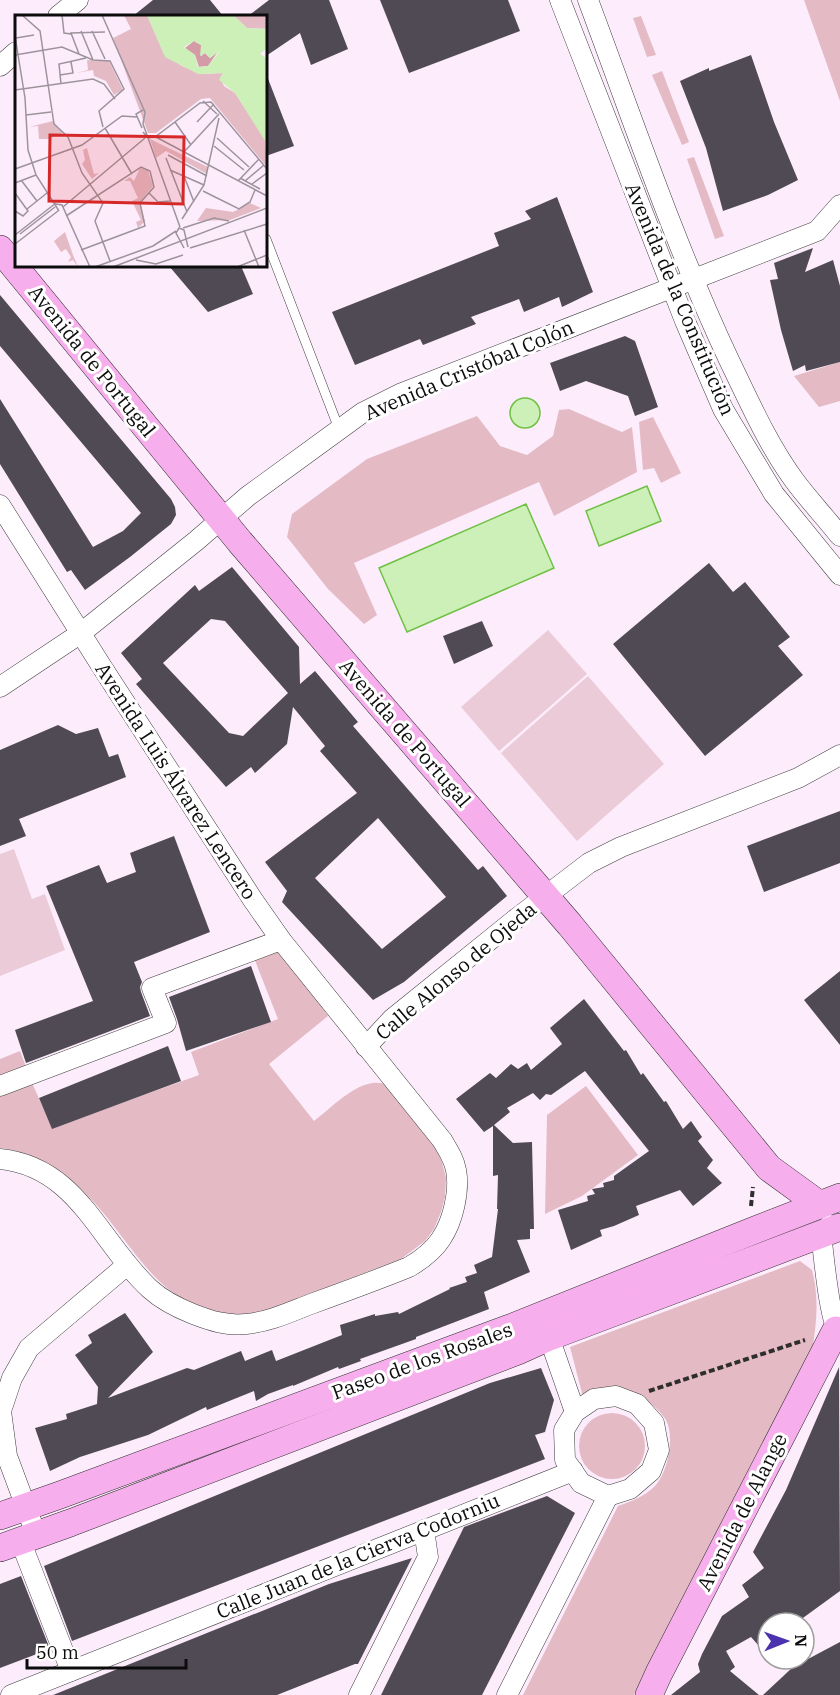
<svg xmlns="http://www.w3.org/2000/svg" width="840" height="1695" viewBox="0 0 840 1695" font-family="'IBM Plex Serif',serif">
<rect width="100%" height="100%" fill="#fdedfc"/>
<g fill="#e4bac5">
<polygon points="804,0 840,0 840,101"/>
<polygon points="641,16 656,55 647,57 633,18"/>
<polygon points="662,71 689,142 682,145 652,75"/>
<polygon points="694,157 724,236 715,239 687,159"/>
<polygon points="840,362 840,401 819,407 794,376"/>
<polygon points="569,409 622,432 632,427 637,472 554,516 539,482 354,563 377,615 364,624 328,589 287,537 292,514 367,459 477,416 500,446 527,455 553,436 559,410"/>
<polygon points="653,417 681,473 661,483 654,468 643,470 639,422"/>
<path d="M276,949L300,977L328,1016L269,1064L314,1121C333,1107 362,1074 387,1085L436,1149L442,1162L446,1178L445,1197L441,1212L434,1229L425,1241L401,1259L270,1309C250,1315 233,1316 212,1311C153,1297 129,1238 90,1198C66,1172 36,1153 0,1148V1059L20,1051L33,1085L52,1128L199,1075L191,1052L278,1019L254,958Z"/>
<polygon points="586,1086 638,1155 582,1196 545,1214 547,1115"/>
<path d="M800,1261L812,1270C819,1295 817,1324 812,1350L634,1695H523L618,1506C632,1501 644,1497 655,1486C668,1472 675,1437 666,1420C660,1411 649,1400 638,1396C630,1392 594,1396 583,1397L570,1347Z"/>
<circle cx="612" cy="1446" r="33"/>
</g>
<g fill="#eccbd8">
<polygon points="548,630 587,674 499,751 461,707"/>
<polygon points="588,676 664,764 577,841 501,753"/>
<polygon points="14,849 32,899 45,894 65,950 0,976 0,854"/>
</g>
<g fill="#ccf0b7" stroke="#6fc045" stroke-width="1.5">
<circle cx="525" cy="413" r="15"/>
<polygon points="647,486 661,521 599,546 586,511"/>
<polygon points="526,504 554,568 407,632 379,568"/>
</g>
<g fill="#504a54" fill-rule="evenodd">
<polygon points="153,0 210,0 223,16 133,16"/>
<polygon points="269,0 329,0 348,49 311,65 300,33 266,56 266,16 248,16"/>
<polygon points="380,0 508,0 520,31 409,73"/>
<polygon points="751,55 774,122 798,180 768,195 723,211 706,148 680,81 709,68 709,71"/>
<polygon points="267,76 294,146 266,156 266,77"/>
<polygon points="557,197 593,292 562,307 559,297 524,312 519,299 471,317 476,324 423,345 420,339 355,365 332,312 499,246 494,233 531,219 525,211"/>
<polygon points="813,248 805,272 833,260 840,286 840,362 806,371 805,365 793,371 781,330 770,280 778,279 774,263"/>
<polygon points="169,266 241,266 253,294 208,312"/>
<polygon points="0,295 171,499 175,507 176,515 171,524 130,557 85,590 71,570 67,572 0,464 0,399 93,547 123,531 141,513 0,346"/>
<polygon points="625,336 635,341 658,407 635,416 628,396 586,381 560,391 550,363"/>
<polygon points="709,563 733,592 745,582 790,637 778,646 803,675 705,756 613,644"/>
<path d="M232,567L299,647L300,684L315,671L358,722L353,726L478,870L483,866L507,896L404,982L373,1000L282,902L287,891L265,862L357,793L320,751L325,746L293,707L287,744L255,773L251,767L226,787L136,684L142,679L121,653L195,585L199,591ZM211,619L225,621L288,693L243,736L229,733L163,663ZM378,818L446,897L382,949L315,878Z"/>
<polygon points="482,621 493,646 454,664 443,636"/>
<polygon points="58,725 76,734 98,728 109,757 118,754 126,777 19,819 26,836 0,846 0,750"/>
<polygon points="840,811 840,863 764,892 747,846"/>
<polygon points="174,836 210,932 134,962 142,982 140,987 141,992 150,1016 26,1063 15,1030 93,1001 46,886 99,865 107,883 136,872 130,853"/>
<polygon points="251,966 271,1022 186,1051 177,1019 169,997"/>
<polygon points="840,971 840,1045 804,1000"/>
<polygon points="584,999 624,1051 626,1050 641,1075 643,1073 664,1102 666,1101 683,1129 691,1121 702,1137 698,1141 713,1160 707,1168 722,1183 693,1206 680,1190 636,1206 639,1215 614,1226 600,1230 602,1236 571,1250 558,1210 588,1201 587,1196 595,1194 592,1189 604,1187 603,1183 614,1180 614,1176 649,1151 585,1071 551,1095 546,1094 540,1100 533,1093 507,1108 510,1112 494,1125 513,1143 532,1142 534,1229 530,1229 530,1239 517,1240 530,1272 484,1292 489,1309 416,1337 416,1339 360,1359 361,1361 339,1369 338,1367 293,1386 293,1385 268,1394 256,1401 254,1391 207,1410 206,1407 148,1435 80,1457 50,1471 35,1428 67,1419 66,1414 97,1404 98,1387 75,1355 92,1343 88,1335 125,1313 153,1352 108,1398 187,1368 194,1370 241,1351 245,1361 272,1350 276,1361 342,1335 340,1325 375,1314 375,1316 398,1312 399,1314 450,1289 449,1288 467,1282 465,1277 477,1273 474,1265 492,1257 498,1209 497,1209 498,1175 493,1176 493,1126 484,1132 456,1099 490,1073 496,1078 511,1064 518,1069 527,1063 531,1070 562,1044 550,1028"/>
<polygon points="168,1046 181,1081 52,1129 39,1098"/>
<polygon points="839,1367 840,1591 796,1623 768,1623 768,1639 759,1646 751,1637 726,1651 735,1667 730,1671 759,1695 671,1695 700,1672 698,1664 702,1654 722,1616 749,1597 742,1585 764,1568 753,1552 786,1490"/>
<polygon points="541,1368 554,1400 545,1432 535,1435 545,1459 72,1641 44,1566 490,1383"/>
<polygon points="547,1496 575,1513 482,1695 381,1695 464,1527"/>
<polygon points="412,1558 358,1664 355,1664 277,1695 53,1695 329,1584"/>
<polygon points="21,1576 50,1649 0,1668 0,1584"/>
<polygon points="840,1642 840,1695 763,1695 793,1667"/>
</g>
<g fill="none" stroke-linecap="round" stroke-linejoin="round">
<g stroke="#3f3f3f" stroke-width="10">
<polyline id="lane" points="266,239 339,429"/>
</g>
<g stroke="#3f3f3f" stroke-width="21">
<g id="street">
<polyline points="560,0 685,321 723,409 774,494 840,575"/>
<path d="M588,0C633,120 674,243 729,360C749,401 767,443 794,480C808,499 825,517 840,536"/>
<polyline points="58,16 78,0"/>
<polyline points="0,66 16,52"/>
<path d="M0,505L102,667L253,900L281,940L442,1140C448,1150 454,1159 456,1170C460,1191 453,1221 441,1239C433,1251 421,1260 409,1267C377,1280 344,1292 311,1304C290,1312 269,1322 246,1324C227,1326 211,1321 193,1314C178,1308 162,1300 150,1289C99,1242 78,1167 0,1159"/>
<polyline points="0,687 81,633 196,541 248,496 362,413 402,393 817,231 840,205"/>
<polyline points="366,1047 392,1019 517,918 589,863 621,847 798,778 840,755"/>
<polyline points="0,1086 166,1023 152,988 281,940"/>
<path d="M830,1225L821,1234C824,1256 829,1321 840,1335"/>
<polyline points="549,1337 575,1412"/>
<polygon points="616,1396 637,1404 654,1423 659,1450 651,1471 630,1489 608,1496 581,1483 565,1460 564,1430 575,1412 594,1399"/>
<polyline points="36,1534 7,1456 1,1411 12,1378 29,1348 127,1265"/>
<polyline points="20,1540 71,1671"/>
<polyline points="11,1695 573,1471"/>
<polyline points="359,1695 428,1557 424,1530"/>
<polyline points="507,1695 608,1496"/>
</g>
</g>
<g stroke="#2e2e2e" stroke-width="28">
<g id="secondary">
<polyline points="0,249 240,542 570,925 769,1168 820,1205"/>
<polyline points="0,1516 60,1495 510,1328 755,1230 840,1197"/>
<polyline points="0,1548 70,1523 518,1351 549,1337 840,1227"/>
<polyline points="649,1695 659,1673 836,1330"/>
</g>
</g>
<g stroke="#2e2e2e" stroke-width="4" stroke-dasharray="6 3" stroke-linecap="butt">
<polyline points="751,1206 753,1187"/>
<polyline points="649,1391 805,1340"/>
</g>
<use href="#lane" stroke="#fff" stroke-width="9"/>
<use href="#street" stroke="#fff" stroke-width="20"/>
<use href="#secondary" stroke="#f7aeec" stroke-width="27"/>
</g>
<g text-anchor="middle" stroke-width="6" stroke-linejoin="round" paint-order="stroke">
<g font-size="20" fill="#0c0c0c" stroke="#fff">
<text transform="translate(680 299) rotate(67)" y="7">Avenida de la Constitución</text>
<text transform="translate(92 361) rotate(51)" y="7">Avenida de Portugal</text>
<text transform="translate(469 370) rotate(-23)" y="7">Avenida Cristóbal Colón</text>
<text transform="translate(405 733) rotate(49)" y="7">Avenida de Portugal</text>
<text transform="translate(176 781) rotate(57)" y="7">Avenida Luis Álvarez Lencero</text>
<text transform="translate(456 971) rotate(-40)" y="7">Calle Alonso de Ojeda</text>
<text transform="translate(422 1361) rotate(-20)" y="7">Paseo de los Rosales</text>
<text transform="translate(742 1512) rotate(-63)" y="7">Avenida de Alange</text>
<text transform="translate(358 1556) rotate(-22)" y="7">Calle Juan de la Cierva Codorniu</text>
</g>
</g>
<g transform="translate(15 15)">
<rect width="252" height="252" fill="#fdedfc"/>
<path d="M109,0H132L149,39L167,51L187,59L208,58L205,63L209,71L220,78L250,124L252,152L195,83L186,84L141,118H133L98,23L116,14ZM218,0H252V14L232,13ZM72,45L94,46L108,75L99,80L91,66L79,61L78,55L61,58L73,55ZM38,106L48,118L33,124H24L23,111L14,112ZM135,124L193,152L192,159L151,136L141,143ZM72,133L79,159L84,158L77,164L67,149L70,145L68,135ZM125,153L133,155L138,171L125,187L130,206L123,213L121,207L126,205L117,186L123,183L115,166H109L115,162L119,166ZM235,188L246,193L215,205L182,206L191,193L218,197ZM50,217L58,240L63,252L58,245L53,247L56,242L51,234L46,237L39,226Z" fill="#e4bac5"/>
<path d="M179,26L186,30V41L190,38L195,43L204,35L193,51L184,52L180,40L170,33Z" fill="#d49ba6"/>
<path d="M132,0H218L232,13L252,14V33L245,39L252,43V129L220,78L204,65L208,58L183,59L150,42ZM179,26L186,30L185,41L190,38L195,43L205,36L193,51L183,52L180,40L169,32Z" fill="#ccf0b7" fill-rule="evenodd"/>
<path fill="none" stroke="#9d939c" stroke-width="1.5" d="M7,0L25,16L39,109L53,122L67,158L88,188L80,206L95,246M47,0L49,18L56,19M87,0L130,97L128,109L165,212M66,16L78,45M77,16L90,44M0,21L10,83L13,135L21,160L44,196M1,23L19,20M64,39L56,18L90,17M0,40L47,32L78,45L95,46L109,74L84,96L88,112M45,60L58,58L56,47M46,69L44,49L71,43M0,75L78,64L89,69L100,84M188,86L202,99M11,100L36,97M160,107L176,130M182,107L199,89M90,113L117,159M127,113L121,99L128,95M128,117L133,123L140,122L185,88L196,87L252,154M139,121L252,181M202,123L234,152M199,131L229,155M169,137L204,99M153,140L192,161M151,143L172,197M0,154L67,130L107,101L122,102M155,155L189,170M169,161L179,187M225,163L245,174M6,165L22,186M223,166L244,144M230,166L249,150M0,168L21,160M237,169L252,158M188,176L224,194L235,187L240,175M0,178L13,196L8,201L0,196M134,178L143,187L155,186M41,189L47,190L75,252M48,192L130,123M12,194L32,178M51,201L126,152L135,156L139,172L125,188L130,211L66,235M167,204L189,170L204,103M168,213L199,203L214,206M229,215L244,252M5,219L40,192M0,220L41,188M0,229L43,196M169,233L161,218L164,213L169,215L173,232M175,233L252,209M121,245L141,249L168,240M80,252L138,231L161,216M98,252L252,193M222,252L252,240"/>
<path fill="#d62828" fill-opacity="0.15" stroke="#d62828" stroke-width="3" d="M35,120L169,122L168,189L34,186Z"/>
<rect width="252" height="252" fill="none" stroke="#0c0c0c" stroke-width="3"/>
</g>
<g transform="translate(786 1641) rotate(89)"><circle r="28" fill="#ffffff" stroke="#9e9e9e" stroke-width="1.5"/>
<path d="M0-4.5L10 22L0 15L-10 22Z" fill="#4c32af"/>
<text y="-9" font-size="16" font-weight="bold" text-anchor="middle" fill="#0c0c0c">N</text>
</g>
<path d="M27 1659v9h159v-9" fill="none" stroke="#0c0c0c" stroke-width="3"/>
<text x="36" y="1659" font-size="18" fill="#0c0c0c" stroke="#ffffff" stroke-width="4.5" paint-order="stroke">50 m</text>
</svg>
